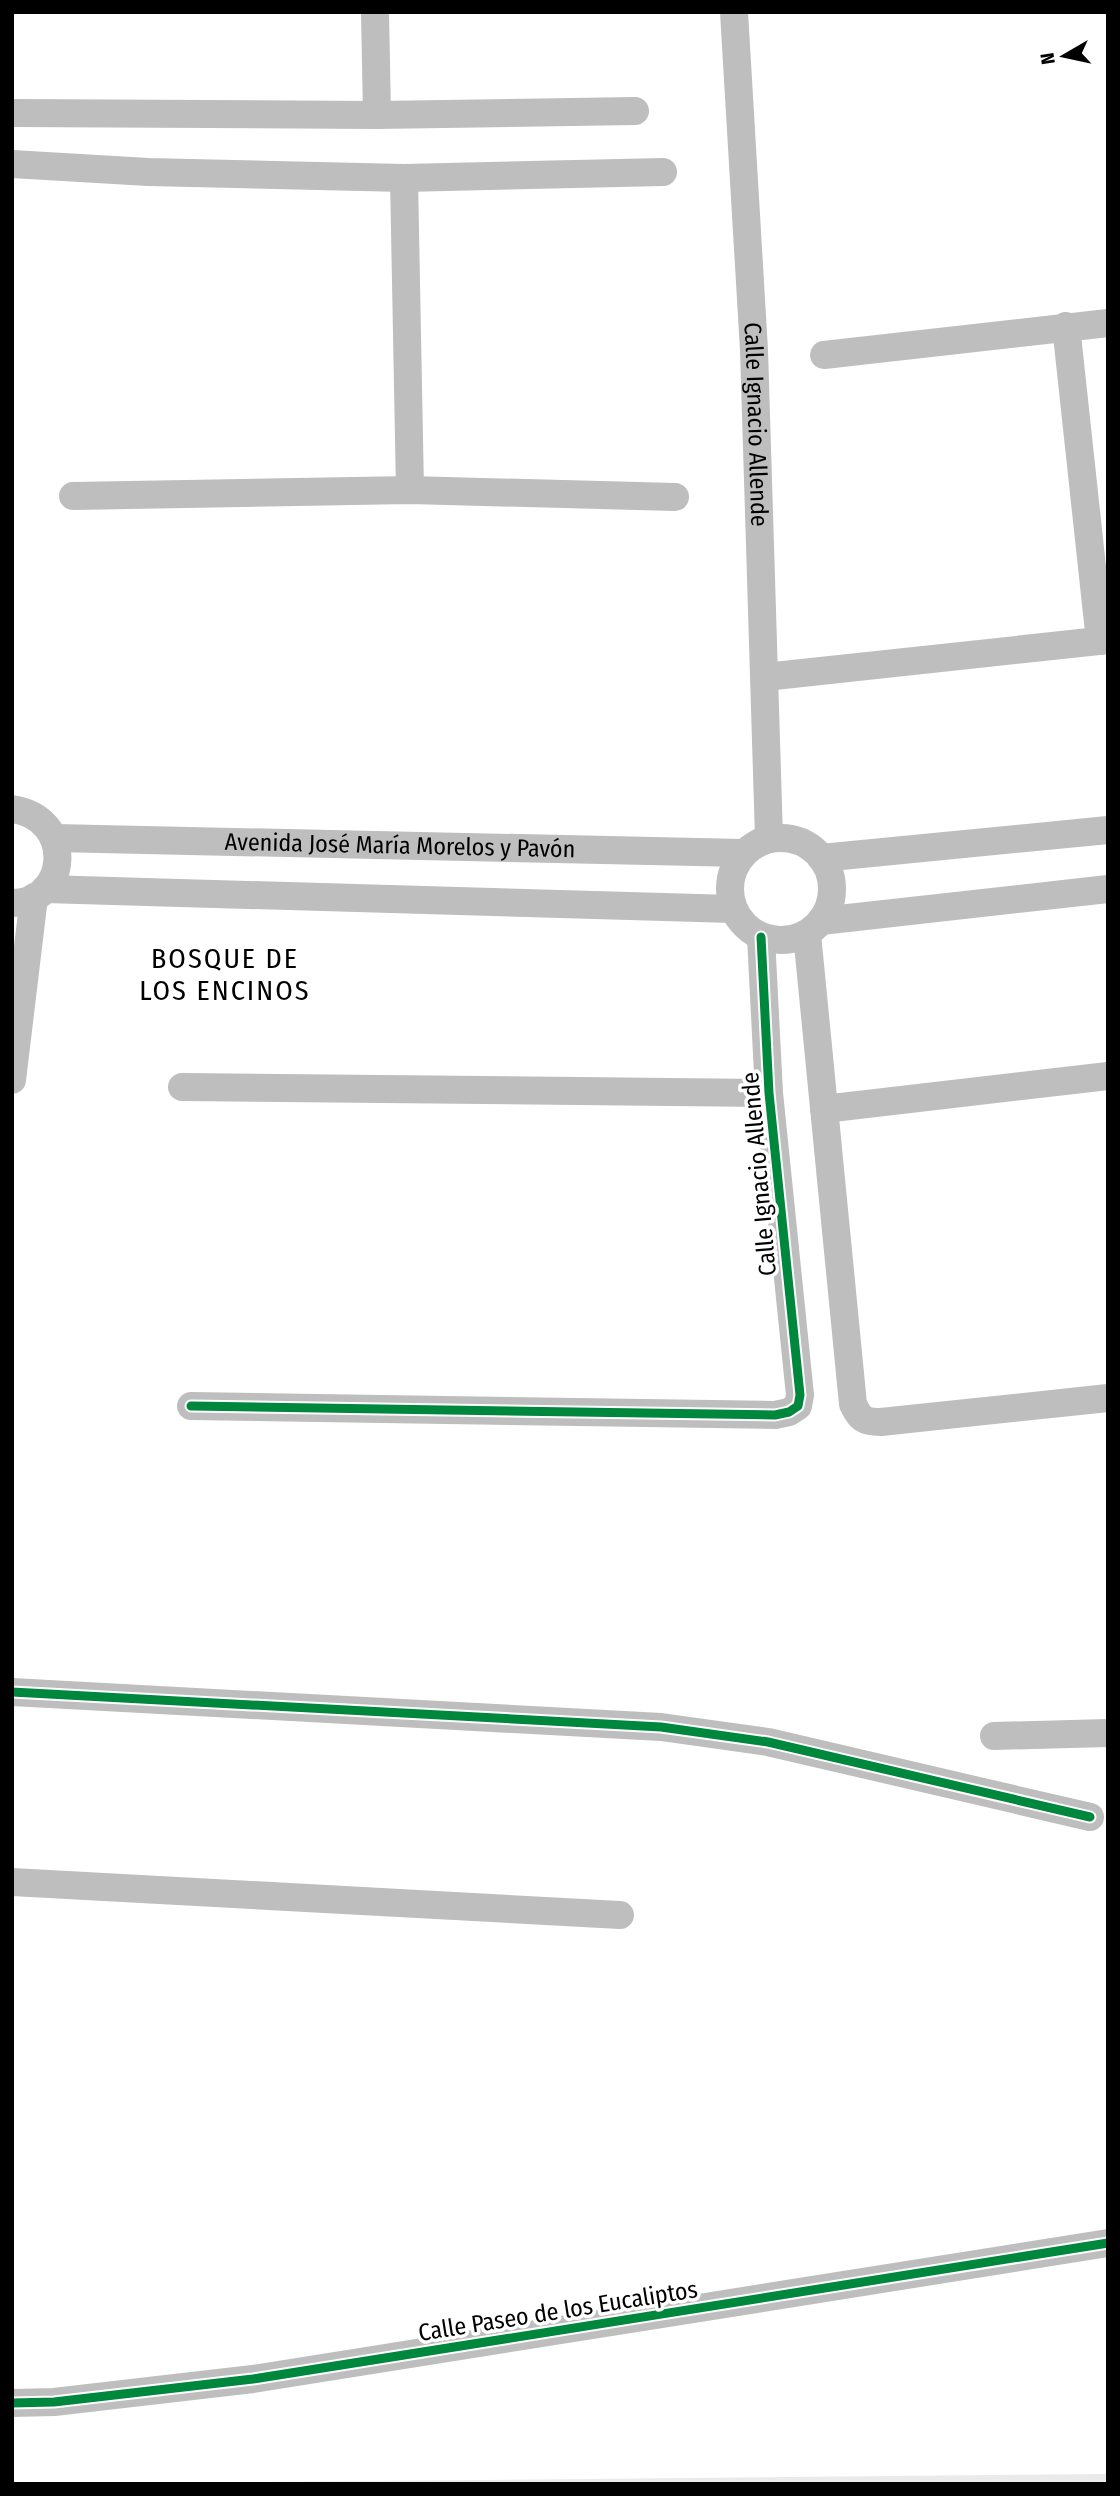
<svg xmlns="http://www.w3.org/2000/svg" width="1120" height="2496" viewBox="0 0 1120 2496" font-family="'Fira Sans Condensed',sans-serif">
<rect width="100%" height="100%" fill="#fff"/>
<polygon fill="#eaeaea" points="1108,2474 1108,2484 51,2484"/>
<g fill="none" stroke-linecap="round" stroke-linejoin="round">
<g stroke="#bebebe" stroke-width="28">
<polyline points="375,12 377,115"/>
<path id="s1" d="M734,12L754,350L769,838"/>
<polyline points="12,113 377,115 635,111"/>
<polyline points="12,164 148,172 404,178 663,172"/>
<polyline points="404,178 410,490"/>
<polyline points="1066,326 1100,641"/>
<polyline points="824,355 1108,323"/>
<polyline points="73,496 410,490 675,497"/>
<polyline points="765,677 1108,640"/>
<path d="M12,809C76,818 69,903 12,903"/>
<path id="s2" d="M55,838L743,853"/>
<circle cx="781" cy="889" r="51"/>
<polyline points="821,858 1108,830"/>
<polyline points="45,889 733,909"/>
<polyline points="821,921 1108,889"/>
<path d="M807,934L853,1404C860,1419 864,1422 881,1422L1108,1398"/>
<polyline points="12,1080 34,897"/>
<polyline points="182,1087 769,1093"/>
<polyline points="824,1109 1108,1076"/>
<polyline points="191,1406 775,1415 789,1412 798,1406 800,1395 769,1093 761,937"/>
<polyline points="12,1692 661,1727 768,1742 1090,1817"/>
<polyline points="994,1736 1108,1733"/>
<polyline points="12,1882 620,1915"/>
<polyline points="12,2403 54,2402 253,2379 1108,2243"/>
</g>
<g stroke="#fff" stroke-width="13">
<g id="cycleway">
<polyline points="191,1406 775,1415 789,1412 798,1406 800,1395 769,1093 761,937"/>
<polyline points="12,1692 661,1727 768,1742 1090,1817"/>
<polyline points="12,2403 54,2402 253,2379 1108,2243"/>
</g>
</g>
<use href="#cycleway" stroke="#00873e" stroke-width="9"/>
</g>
<g text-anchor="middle" stroke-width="7" stroke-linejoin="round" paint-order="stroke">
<g font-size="24" fill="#000" stroke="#fff">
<text dy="8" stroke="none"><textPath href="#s1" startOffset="413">Calle Ignacio Allende</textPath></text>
<text dy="8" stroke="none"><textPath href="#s2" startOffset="345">Avenida José María Morelos y Pavón</textPath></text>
<text transform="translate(759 1174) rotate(-95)" y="8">Calle Ignacio Allende</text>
<text transform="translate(558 2311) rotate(-9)" y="8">Calle Paseo de los Eucaliptos</text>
</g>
<g font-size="28" letter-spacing="2" fill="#000" stroke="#fff">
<text x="225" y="968">BOSQUE DE<tspan x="225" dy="32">LOS ENCINOS</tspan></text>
</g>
</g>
<rect width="1120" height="2496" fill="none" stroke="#000000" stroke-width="28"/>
<g transform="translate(1064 56) rotate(261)" stroke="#ffffff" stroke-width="5" paint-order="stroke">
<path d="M0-5L12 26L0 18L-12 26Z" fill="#000000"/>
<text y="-10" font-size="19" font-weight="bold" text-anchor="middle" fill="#000000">N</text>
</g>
</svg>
